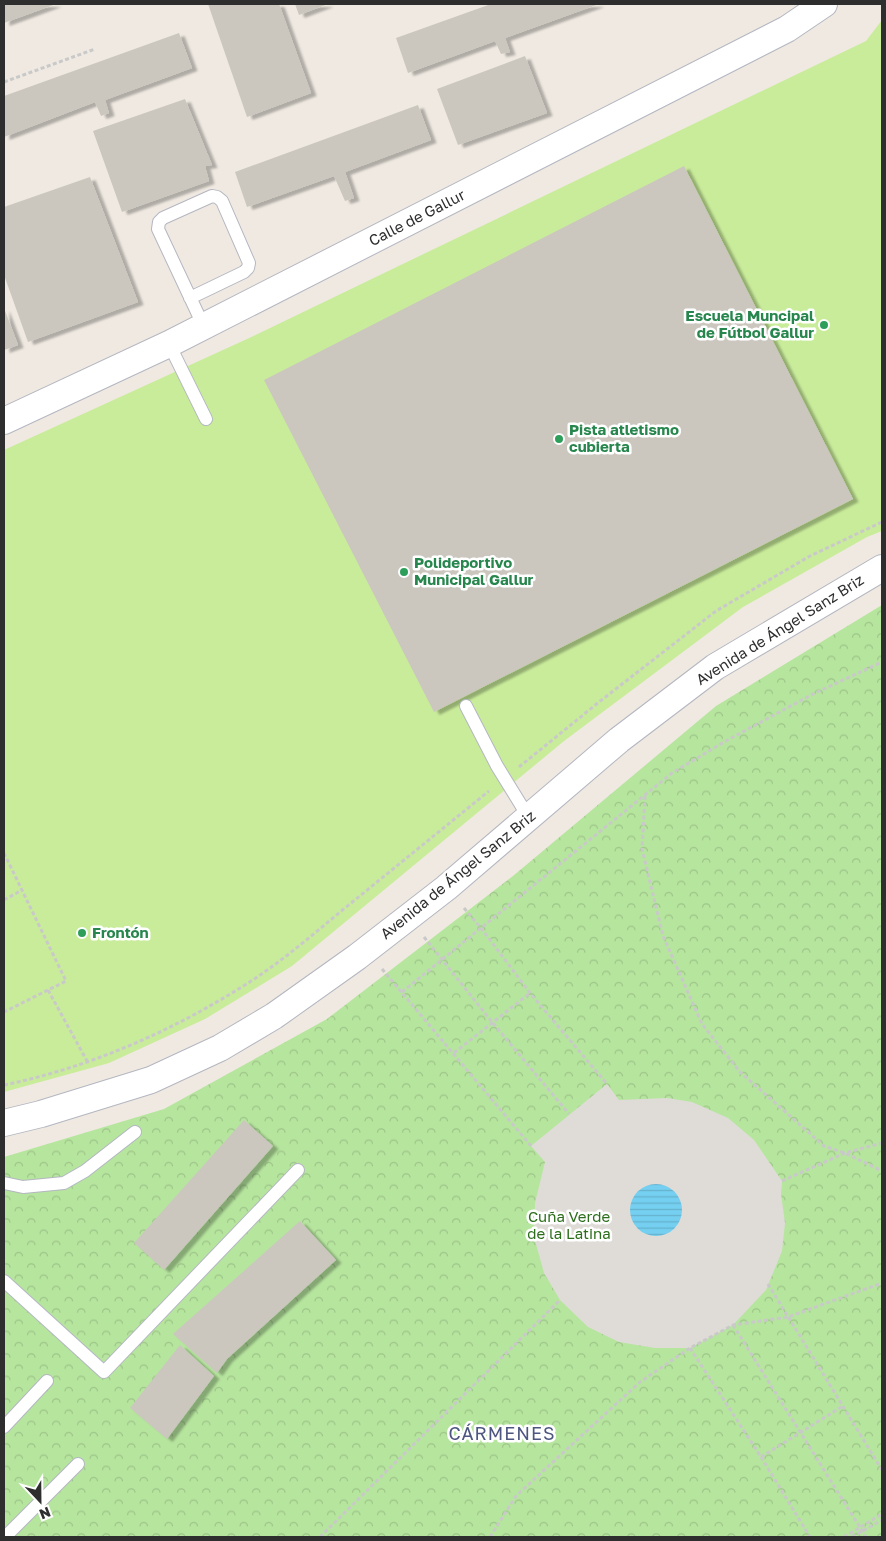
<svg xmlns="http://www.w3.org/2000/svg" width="886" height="1541" viewBox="0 0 886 1541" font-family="'Golos Text',sans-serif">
<defs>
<pattern id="park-crowns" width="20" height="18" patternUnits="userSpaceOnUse" patternTransform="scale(1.25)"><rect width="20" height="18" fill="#b6e59e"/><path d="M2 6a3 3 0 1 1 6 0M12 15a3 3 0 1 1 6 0" fill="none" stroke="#9dc588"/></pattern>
<pattern id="water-rules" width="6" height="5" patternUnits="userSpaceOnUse" patternTransform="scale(1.25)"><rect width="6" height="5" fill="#75cff0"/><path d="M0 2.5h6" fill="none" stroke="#66b2ce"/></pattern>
<filter id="shadow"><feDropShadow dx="5.5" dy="3" stdDeviation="1" flood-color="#0004"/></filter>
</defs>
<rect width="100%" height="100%" fill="#efe9e1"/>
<polygon fill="url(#park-crowns)" points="882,605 882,1537 4,1537 4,1157 164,1109 327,1019 513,876 716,706"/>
<polygon fill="#c9ec9a" points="882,20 882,531 867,537 743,607 564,741 292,966 205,1019 109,1063 4,1092 4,450 247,339 866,41"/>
<polygon fill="#dfdcd8" points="607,1084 619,1100 667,1098 692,1102 728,1118 754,1140 782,1181 781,1194 785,1223 782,1251 766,1290 733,1325 690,1348 655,1348 619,1342 588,1327 560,1300 544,1273 534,1237 535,1203 545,1162 531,1146"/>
<circle fill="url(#water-rules)" cx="656" cy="1210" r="26"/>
<g fill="#cbc7bf" filter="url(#shadow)">
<polygon points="4,4 56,4 4,23"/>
<polygon points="208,4 279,4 311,93 247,117"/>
<polygon points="295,4 328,4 299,15"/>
<polygon points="491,4 599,4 505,38 510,52 501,54 495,41 408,73 396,38"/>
<polygon points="179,33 192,68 105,100 109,113 101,116 95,102 4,137 4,96"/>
<polygon points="525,56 547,113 458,145 437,89"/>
<polygon points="185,99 212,165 205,166 209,181 122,212 93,131"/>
<polygon points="418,105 431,140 345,172 354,198 345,201 334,176 247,207 235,172"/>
<polygon points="684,166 853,499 434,712 264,380"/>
<polygon points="90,177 138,302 28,342 4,275 4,207"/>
<polygon points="4,308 18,345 4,350"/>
<polygon points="244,1120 273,1146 164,1270 134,1243"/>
<polygon points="300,1221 336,1260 227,1359 217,1373 173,1334"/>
<polygon points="180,1345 214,1376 167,1439 130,1408"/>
</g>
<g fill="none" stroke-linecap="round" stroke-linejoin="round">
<g stroke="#b4b7c1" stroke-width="14">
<g id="lane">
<polyline points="190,298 244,272 248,268 249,263 222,201 217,197 212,196 163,218 159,222 158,229 204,327"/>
<polyline points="169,344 206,419"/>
<polyline points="466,706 497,766 529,818"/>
<polyline points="4,1183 23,1187 64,1183 85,1171 135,1132"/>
<polyline points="4,1281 104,1372 298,1170"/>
<polyline points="4,1427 47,1381"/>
<polyline points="5,1537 78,1464"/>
</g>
</g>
<g stroke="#b4b7c1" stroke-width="28">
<g id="street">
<polyline points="4,421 169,344 787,29 824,4"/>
<polyline points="4,1123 41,1114 151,1080 220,1048 274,1016 357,957 446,888 619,740 715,667 882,568"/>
</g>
</g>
<g stroke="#c9c9c9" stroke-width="3" stroke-dasharray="4 2.5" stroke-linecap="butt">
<polyline points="4,82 95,49"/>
<polyline points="519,767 599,702 716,611 810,556 882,522"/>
<polyline points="645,796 642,849 663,936 702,1024 740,1072 824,1146 845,1153 882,1171"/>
<polyline points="4,853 66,981 4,1012"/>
<polyline points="4,900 22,890"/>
<polyline points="464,908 481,928 530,993 607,1084"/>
<polyline points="424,937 492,1022 569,1114"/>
<polyline points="382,969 531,1146"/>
<polyline points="48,990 87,1061"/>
<polyline points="402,992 672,773 724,742 813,694 882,662"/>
<polyline points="454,1053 530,993"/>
<path d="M4,1085C87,1068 168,1033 240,988C278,965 311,936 345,908C393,869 441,830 489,791"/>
<polyline points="782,1181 845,1153 882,1143"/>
<polyline points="768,1284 882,1470"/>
<polyline points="733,1325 866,1537"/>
<polyline points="690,1348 761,1457 810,1537"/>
<polyline points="761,1457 843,1406"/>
<polyline points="320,1537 560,1300"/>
<polyline points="490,1537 516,1496 640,1382 690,1348 733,1325 788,1317 882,1283"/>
<polyline points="844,1537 882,1514"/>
<polyline points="852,1537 882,1520"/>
</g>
<use href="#lane" stroke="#fff" stroke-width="12"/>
<use href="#street" stroke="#fff" stroke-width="26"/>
</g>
<g fill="#2e9e5b" stroke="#fff" stroke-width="2">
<circle cx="824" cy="325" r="5"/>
<circle cx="559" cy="439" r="5"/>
<circle cx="404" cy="572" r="5"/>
<circle cx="82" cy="933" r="5"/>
</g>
<g text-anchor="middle" stroke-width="5" stroke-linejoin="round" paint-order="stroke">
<g font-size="15" fill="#2e2e2e" stroke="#fff">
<text transform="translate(417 218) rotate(-27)" y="5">Calle de Gallur</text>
<text transform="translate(780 630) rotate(-32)" y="5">Avenida de Ángel Sanz Briz</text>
<text transform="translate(458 875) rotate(-39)" y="5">Avenida de Ángel Sanz Briz</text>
</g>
<g font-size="15" font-weight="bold" fill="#27864d" stroke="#fff" text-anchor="start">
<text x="814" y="321" text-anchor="end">Escuela Muncipal<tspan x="814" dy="17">de Fútbol Gallur</tspan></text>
<text x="569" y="435">Pista atletismo<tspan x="569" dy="17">cubierta</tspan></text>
<text x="414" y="568">Polideportivo<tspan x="414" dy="17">Municipal Gallur</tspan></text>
<text x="92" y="938">Frontón</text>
</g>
<g font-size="15" fill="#2c6e1b" stroke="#fff">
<text x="569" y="1222">Cuña Verde<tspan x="569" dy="17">de la Latina</tspan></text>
</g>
<g font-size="18" letter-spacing="1" fill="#4d5680" stroke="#fff">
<text x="502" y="1440">CÁRMENES</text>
</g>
</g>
<rect width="886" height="1541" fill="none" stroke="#2e2e2e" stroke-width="10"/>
<g transform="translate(40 1501) rotate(158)" stroke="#ffffff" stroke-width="4" paint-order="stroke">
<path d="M0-4L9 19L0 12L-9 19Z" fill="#2e2e2e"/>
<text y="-8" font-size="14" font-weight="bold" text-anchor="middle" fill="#2e2e2e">N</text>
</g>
</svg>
